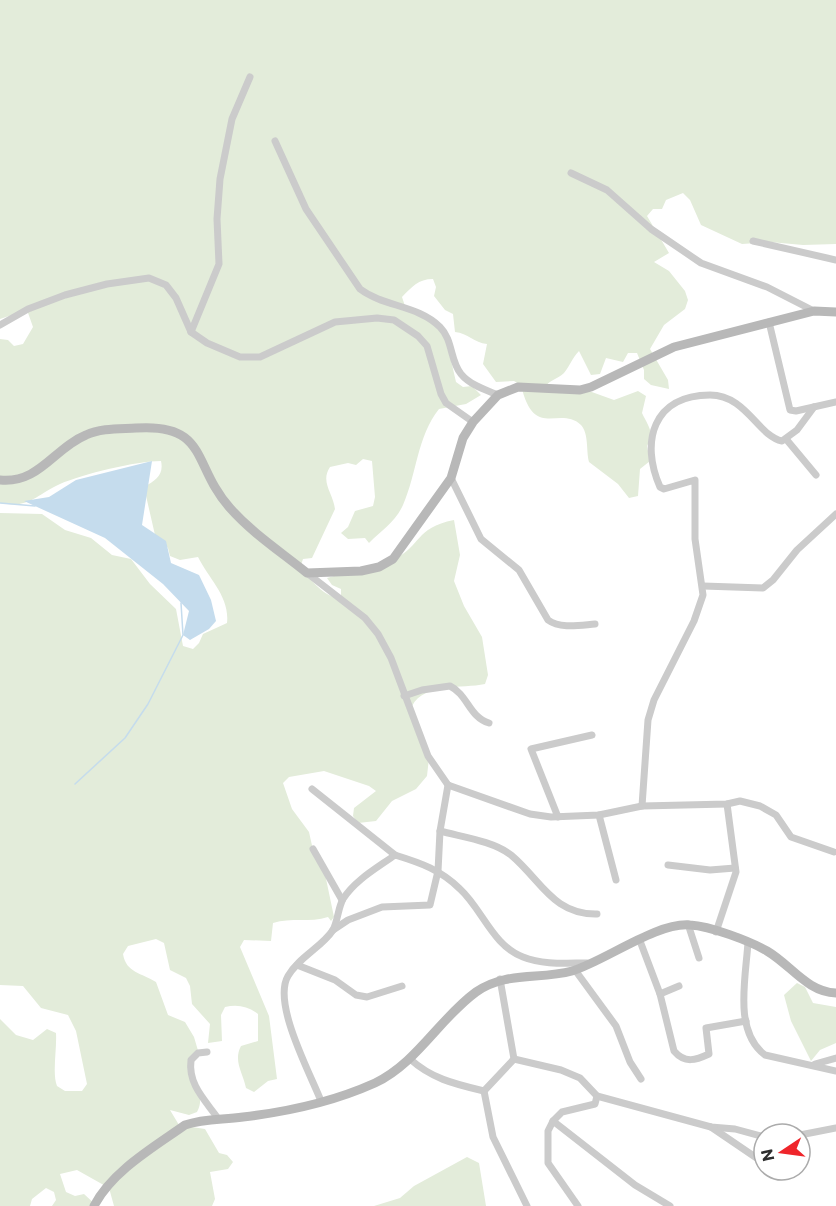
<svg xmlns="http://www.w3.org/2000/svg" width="836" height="1206" viewBox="0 0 836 1206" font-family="Commissioner,sans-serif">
<rect width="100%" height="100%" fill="#fff"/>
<g fill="#e3ecda">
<path d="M0,0H836V244L803,245L770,242L742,244L701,225L690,200L683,193L666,200L662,209H653L647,216L669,253L654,262L669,271L685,291L688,300L685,309L664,325L650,349L668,380L669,389L651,385L644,379V370L637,353H628L623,362L606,358L600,374L591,375L579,351C572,358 570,366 564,373C557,380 549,379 544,389L589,391L614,400L638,391L646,396L642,413C648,426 655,432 647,446L650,461L640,469L638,496L629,498L618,484L589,462C586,451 589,434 581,425C559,405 534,441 521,385L514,381L496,382L483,364L487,344C474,343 468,333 455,332L453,314L445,310L434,296L436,287L433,279C418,279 412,287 402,297L405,306L444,330L456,382L463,387L472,386L481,395L466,404L439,409C417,437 417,473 403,505C396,521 381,531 369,543L365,538L348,539L341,533L348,527L355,511L373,506L375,497L372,461L363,459L356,465L348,463L330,467C320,482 333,493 335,509L312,558L303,559L300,568C312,580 324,598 341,598V589L332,585L327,578L394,559C422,546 414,528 454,520L460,555L454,581L464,606L482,637L488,675L485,684C462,689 425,682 412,706L429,758L427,776L416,789L392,801L376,821L358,823L353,816L354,808L376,791L369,786L324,771L289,777L283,783L292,809L309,832L315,859L325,874L334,917L331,921L328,917C310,923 291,917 273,923L271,941L244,940L240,947L269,1016L277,1079L268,1081L254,1092L246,1088C243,1073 233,1061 241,1046L258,1041V1014C248,1006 237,1004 225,1007L221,1015L222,1041L208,1043L210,1024L192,1004L190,986L186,978L170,970L164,943L156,939L128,946L123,954C126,973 142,973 156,982L168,1015L185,1022L194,1037L199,1054L189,1070C196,1084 205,1098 197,1112L189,1115L170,1110L179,1125L205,1129L219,1153L227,1155L233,1162L228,1169L210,1172L215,1199L212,1206H114L109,1188L77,1170L60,1174L66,1192L75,1196L84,1194L97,1206H52L56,1200L54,1192L46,1188L32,1199L30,1206H0V1019L16,1035L33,1040L47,1029L56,1033C57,1049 52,1074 57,1086L65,1091H82L87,1084L76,1031L68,1015L41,1008L23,986L0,985V513L42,514L65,530L91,538L112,555L131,559L150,584L176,609L183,646L193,649L199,643L203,634L227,623C230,597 209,579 198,557L180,560L170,556L168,548L155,535L144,487C156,480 164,475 161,461C136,461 83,474 60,484C36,495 29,509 0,503V339L8,340L14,346L23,344L33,327L27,310L0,319Z"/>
<polygon points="797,983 805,987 813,1003 836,1007 836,1043 820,1050 811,1061 791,1021 784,995"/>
<polygon points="467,1157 479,1163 486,1206 374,1206 400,1198 414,1186"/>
</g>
<polygon fill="#c5dced" points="152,461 142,525 166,541 171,563 199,575 211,600 216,621 209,629 190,640 183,635 189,611 163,584 105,538 24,501 49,497 76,480"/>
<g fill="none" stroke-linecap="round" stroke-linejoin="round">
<g stroke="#c5dced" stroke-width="1.5">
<polyline points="0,503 35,506"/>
<polyline points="75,784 125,738 148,704 183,635 181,603"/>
</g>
<g stroke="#cbcbcb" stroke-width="7">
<path d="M275,141L306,209L360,289C384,307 418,305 440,327C453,340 450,361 461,374C470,385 486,390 498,395"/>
<polyline points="571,173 607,190 651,229 701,263 767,287 814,311"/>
<polyline points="753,241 836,260"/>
<polyline points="769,322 790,410 796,411 836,402"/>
<polyline points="0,325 28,309 65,295 107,284 149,278 166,285 176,298 191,332 207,343 240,357 260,357 335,322 377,318 394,320 418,336 427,346 441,394 446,403 473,422"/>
<polyline points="191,332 219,264 217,219 220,179 232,119 250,77"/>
<polyline points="786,439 816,475"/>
<path d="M451,478L481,539L519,570L548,620C560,629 581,625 595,624"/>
<polyline points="307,573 365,618 378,634 391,658 428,756 448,785 530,814 551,817 599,815 642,806 727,804 740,801 760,806 776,815 791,837 834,852"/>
<polyline points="703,586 763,588 773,580 797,550 836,514"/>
<path d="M404,696L422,690L450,686C468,695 469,717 489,723"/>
<polyline points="312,789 395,855"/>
<path d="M642,806L648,720L654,700L694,621L703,595L695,539V480L664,489L660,487C640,442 653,395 710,395C746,395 758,436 782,441L797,430L814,407"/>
<polyline points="599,815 616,880"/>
<polyline points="558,817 531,749 592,735"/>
<path d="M440,831C462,837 493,841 511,855C541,880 553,915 597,914"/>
<polyline points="313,849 342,900"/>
<polyline points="668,865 710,870 735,868"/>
<polyline points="688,924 699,958"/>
<polyline points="333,930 348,920 382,907 430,905 438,871 440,831 448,785"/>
<polyline points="716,932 736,872 727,804"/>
<path d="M640,941L660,994L674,1051C685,1064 696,1060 709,1054L706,1028L746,1021"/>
<path d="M748,942C746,977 733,1031 765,1055L836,1071"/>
<polyline points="297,965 335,980 356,995 367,997 402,986"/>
<polyline points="575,970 616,1026 630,1062 641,1079"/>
<polyline points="500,979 514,1059"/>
<polyline points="660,994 679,986"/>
<path d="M207,1052L198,1053L191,1060C188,1084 204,1099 217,1117"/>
<path d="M410,1059C432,1079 455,1084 484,1091L514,1059"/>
<polyline points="514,1059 561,1070 580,1078 597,1096 711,1127 735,1129 764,1137"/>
<polyline points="815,1064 836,1058"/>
<polyline points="484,1091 493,1137 527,1206"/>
<path d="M321,1101C310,1073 272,1003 288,976C299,957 322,947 333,930C338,920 338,908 343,899C355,880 377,868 395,855C421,863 441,870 460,889C482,909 493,946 523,957C543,965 566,963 587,963"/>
<polyline points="553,1121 635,1185 670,1206"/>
<polyline points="711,1127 764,1163"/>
<polyline points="800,1135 836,1128"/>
<polyline points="578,1206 548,1163 548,1131 553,1121 562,1112 595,1104 597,1096"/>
</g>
<g stroke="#b8b8b8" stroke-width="9">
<path d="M0,480C39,484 54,448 86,435C101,428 120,429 136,428C209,423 192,466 230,508C252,533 281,552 307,573L361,571L379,567L393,559L451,478L463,438L473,422L498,395L518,387L580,390L591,387L674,347L814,311L836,312"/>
<path d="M94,1206C112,1171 154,1147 185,1125C205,1118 222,1120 243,1117C286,1112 335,1101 375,1083C417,1063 439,1019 476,992C506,971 539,980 572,971C605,961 657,922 690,925C710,926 750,941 767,951C791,965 807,992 836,993"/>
</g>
</g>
<g transform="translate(782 1152) rotate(257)"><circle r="28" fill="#ffffff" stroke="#ababab" stroke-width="1.5"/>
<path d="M0-4.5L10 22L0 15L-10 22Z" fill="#ef252b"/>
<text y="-9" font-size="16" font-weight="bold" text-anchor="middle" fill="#2e2e2e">N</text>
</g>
</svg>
